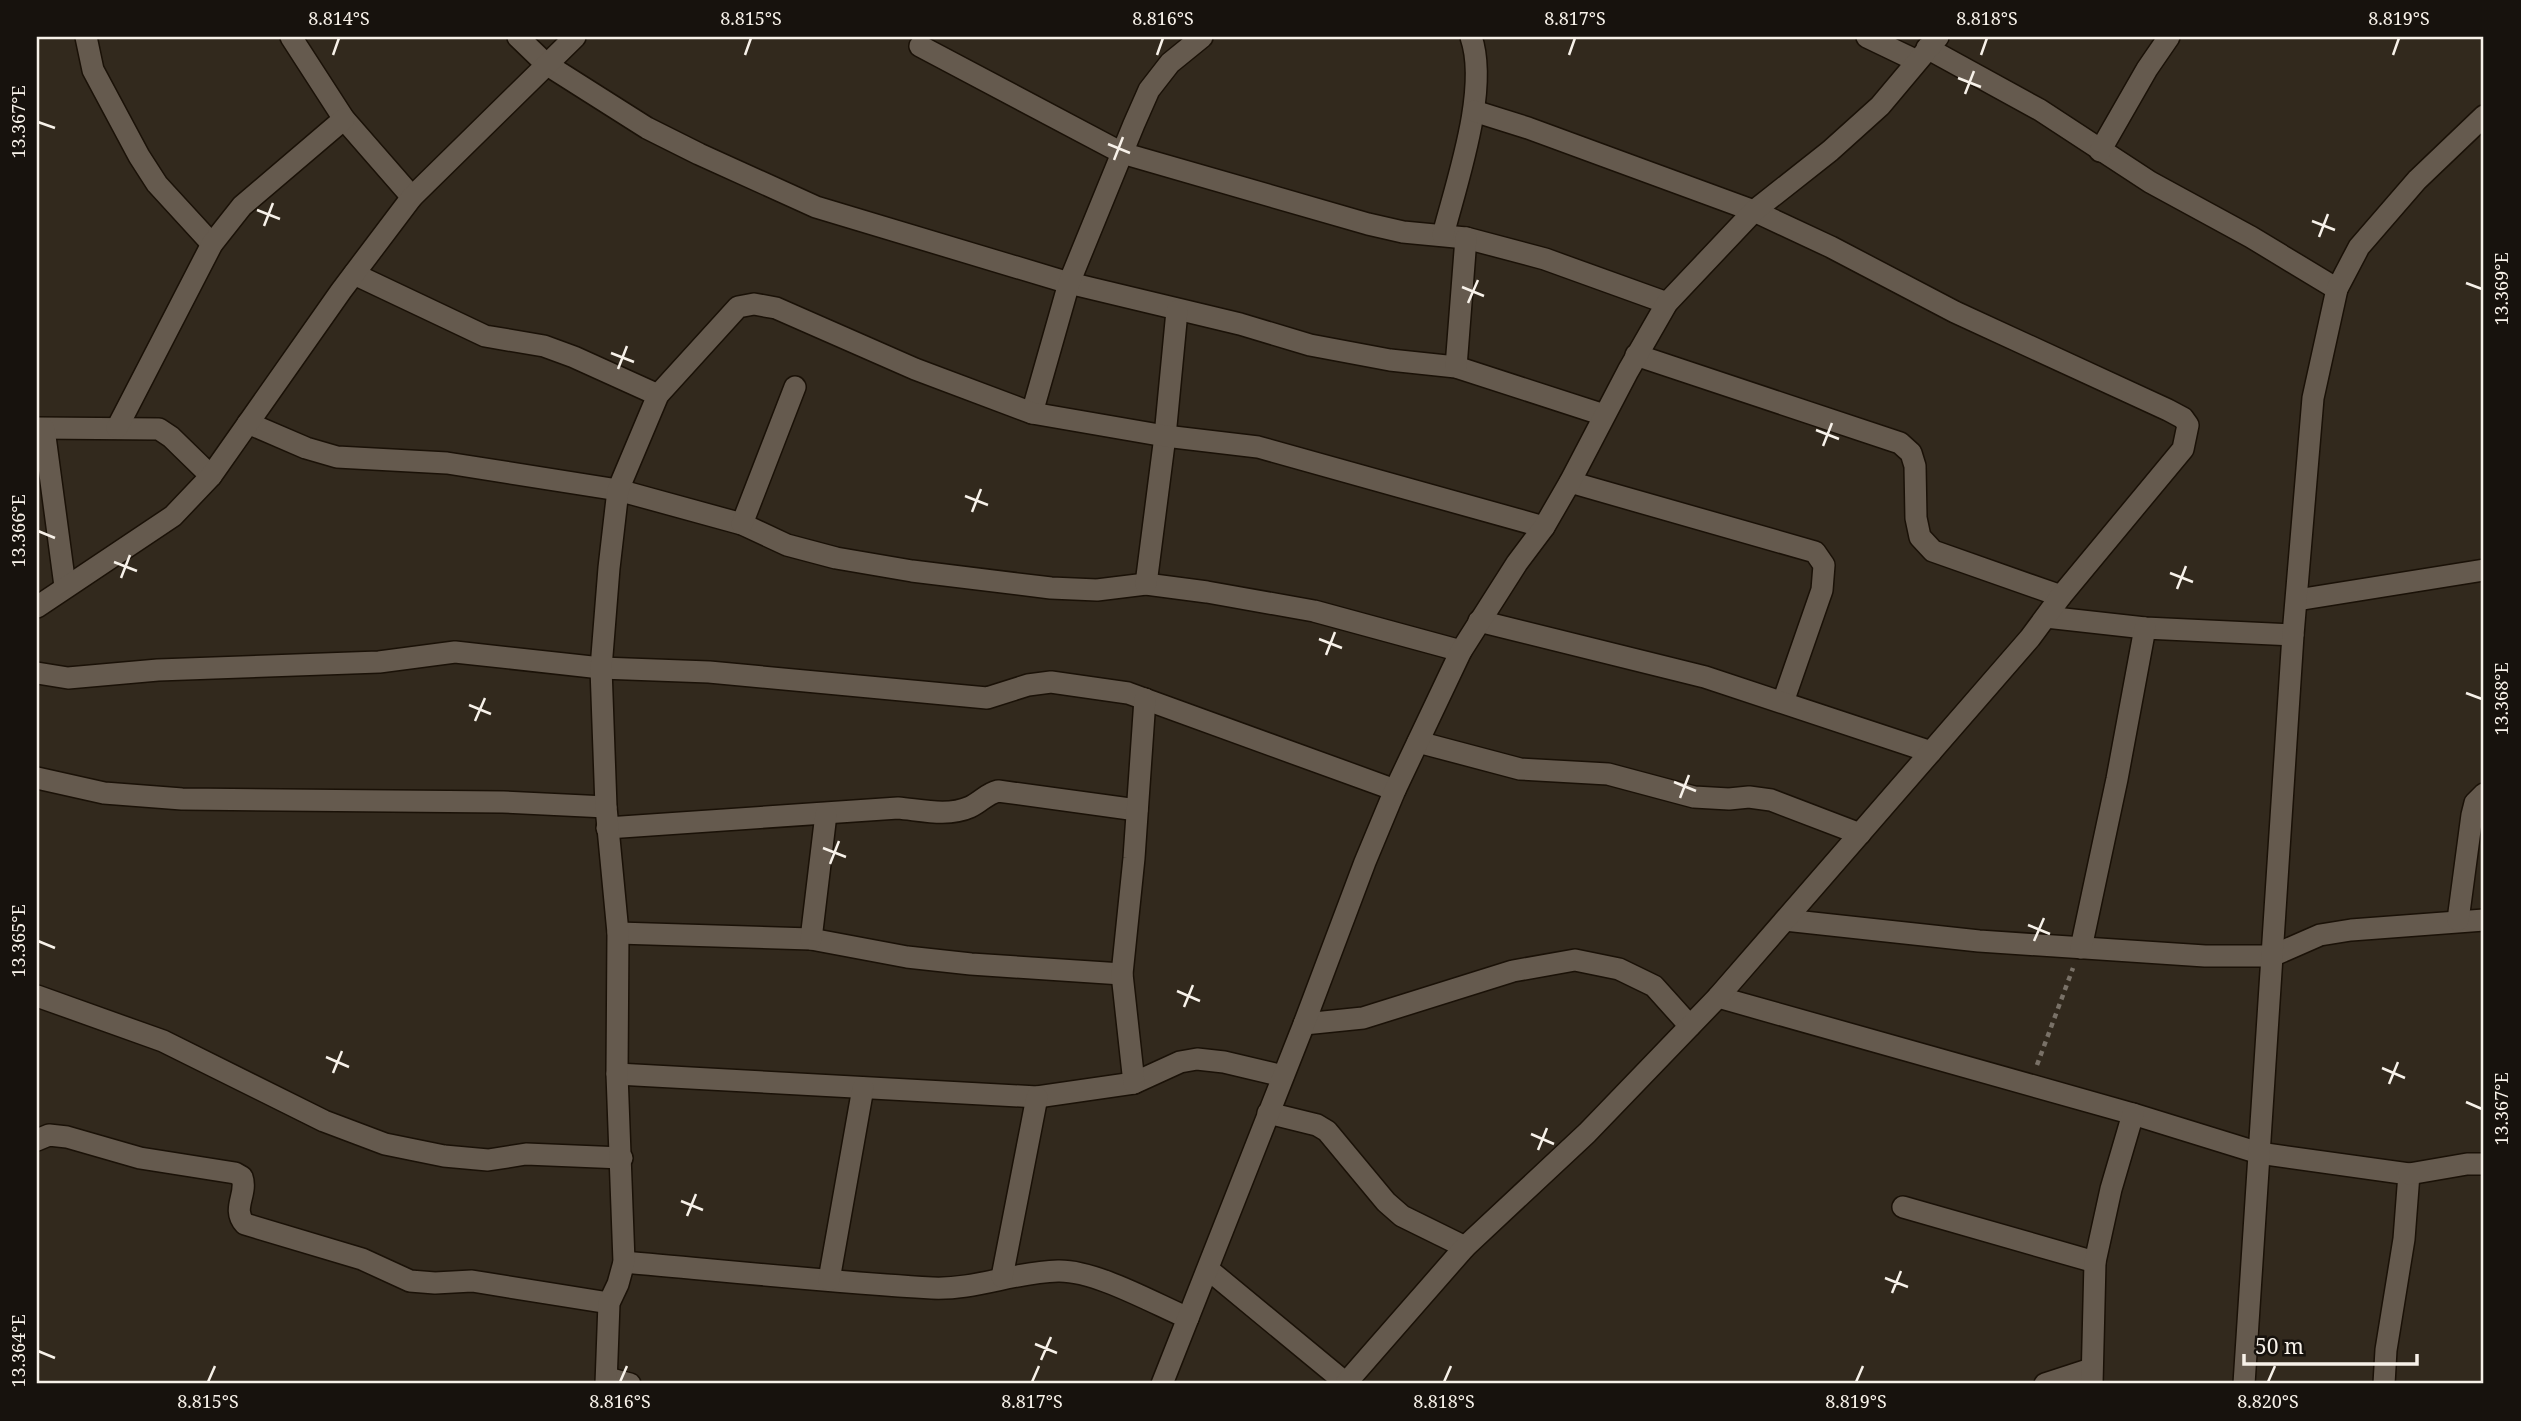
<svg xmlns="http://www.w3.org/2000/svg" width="2521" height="1421" viewBox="0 0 2521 1421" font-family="'Noto Serif',serif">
<rect width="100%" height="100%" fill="#32291d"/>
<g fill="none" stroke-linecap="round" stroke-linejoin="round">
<g stroke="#1a1107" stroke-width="24">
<g id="minor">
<polyline points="86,37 93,70 139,156 157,184 212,244"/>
<polyline points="291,37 344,119 412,197"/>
<polyline points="518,37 546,64 647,128 699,154 816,207 1069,283 1240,324 1310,345 1390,360 1456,367 1604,415"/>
<polyline points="1867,37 1917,61"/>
<polyline points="920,46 1122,153 1368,224 1403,232 1466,238 1545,259 1667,303"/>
<polyline points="1927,48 2040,110 2150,182 2251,237 2337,289"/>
<polyline points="2100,151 2147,69 2169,37"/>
<path d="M1443,235C1457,181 1489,89 1471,37"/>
<polyline points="354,274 485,336 544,346 574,357 658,395"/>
<polyline points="1636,355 1900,443 1911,453 1915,466 1916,518 1920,537 1933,551 2061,596"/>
<polyline points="1456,367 1466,238"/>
<polyline points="1032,413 1069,283 1134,124 1149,90 1170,63 1202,37"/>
<polyline points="248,423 306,448 337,457 447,463 618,490 742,524 787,545 836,558 912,571 1051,588 1097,590 1146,584 1207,592 1314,611 1461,651"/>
<polyline points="37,428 159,429 171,437 211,476"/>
<polyline points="117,428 212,244 242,206 344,119"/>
<polyline points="44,429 65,586"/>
<polyline points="1570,482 1815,552 1824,565 1822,590 1783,702"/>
<polyline points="742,524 795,387"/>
<polyline points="1146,584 1165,436 1177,311"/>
<polyline points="2297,600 2484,570"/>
<polyline points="37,607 173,516 211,476 341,291 412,197 575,37"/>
<polyline points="2046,617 2145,628 2293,635"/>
<polyline points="1479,621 1705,677 1931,752"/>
<polyline points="37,673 68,678 158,670 379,662 455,652 601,668 709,672 987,698 1028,685 1051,682 1128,693 1395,790"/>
<polyline points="1418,742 1520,769 1608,774 1694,797 1729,799 1749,797 1771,800 1860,834"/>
<polyline points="37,778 104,793 182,799 503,802 606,807"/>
<path d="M607,828L898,808C921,810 948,817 970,807C981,802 986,794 998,791L1137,810"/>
<polyline points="1785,920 1979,941 2205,956 2272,956 2320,935 2351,930 2484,920"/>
<polyline points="2458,920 2472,815 2475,803 2484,794"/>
<polyline points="618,933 811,939 907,957 971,964 1122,974"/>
<polyline points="811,939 826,814"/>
<polyline points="2081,948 2117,779 2145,628"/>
<polyline points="37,996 163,1041 324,1121 385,1144 444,1156 488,1160 526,1154 622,1158"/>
<polyline points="1718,997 2133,1114 2259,1153 2409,1174 2404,1239 2386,1350 2384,1384"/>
<polyline points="1304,1024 1363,1018 1513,971 1575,960 1619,969 1654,986 1690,1026"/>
<polyline points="617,1074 1037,1097 1134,1083 1180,1062 1197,1059 1224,1062 1283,1076"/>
<polyline points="1134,1083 1122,974 1134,858 1145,699"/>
<polyline points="1268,1113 1317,1125 1327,1131 1386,1202 1402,1216 1465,1247"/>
<path d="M37,1140L49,1135L67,1137L140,1158L235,1173L242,1177C248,1194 231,1209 245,1224L362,1259L410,1281L435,1283L472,1281L609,1303"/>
<polyline points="2409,1174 2467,1164 2484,1164"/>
<polyline points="1903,1207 2095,1262"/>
<path d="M624,1262C726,1271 829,1282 932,1288C975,1290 1014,1272 1058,1271C1095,1270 1153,1303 1188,1318"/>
<polyline points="1209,1270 1347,1384"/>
<polyline points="1002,1277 1037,1097"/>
<polyline points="829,1280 863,1088"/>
<polyline points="607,1378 630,1384"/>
<polyline points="1346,1383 1465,1247 1587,1133 1718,997 2030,638 2061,596 2183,449 2188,425 2183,418 2168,410 1955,312 1831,247 1754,211 1528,128 1474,111"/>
<polyline points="606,1384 609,1303 618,1284 624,1262 617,1074 618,933 606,807 601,668 609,568 618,490 658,395 738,307 754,304 776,308 915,369 1032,413 1165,436 1258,447 1544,527"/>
<polyline points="1162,1384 1304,1024 1365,862 1395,790 1461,651 1517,563 1544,527 1570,482 1628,371 1667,303 1754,211 1830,151 1880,106 1938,37"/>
<polyline points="2045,1384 2091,1369"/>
<polyline points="2092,1384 2095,1262 2111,1189 2133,1114"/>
<polyline points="2244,1384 2293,635 2313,398 2337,289 2359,247 2417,180 2484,116"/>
</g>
</g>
<polyline stroke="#797167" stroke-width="4.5" stroke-dasharray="5 5" stroke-linecap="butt" points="2037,1065 2073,968"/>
<use href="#minor" stroke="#655a4e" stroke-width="21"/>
</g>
<path fill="none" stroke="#f7f1e9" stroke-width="2.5" d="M333,55L339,38M745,55L751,38M1157,55L1163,38M1569,55L1575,38M1981,55L1987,38M2393,55L2399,38M1958,78L1981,87M1965,94L1974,71M38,122L55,128M1108,144L1130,153M1114,160L1123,137M257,210L280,219M2312,221L2335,230M264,226L273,203M2319,237L2328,214M2466,283L2482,289M1462,287L1484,296M1468,303L1478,280M611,353L634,362M618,369L627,346M1816,430L1839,439M1823,446L1832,423M965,496L988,505M972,512L981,489M38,531L55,538M114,562L137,571M2170,573L2193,582M121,578L130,555M2177,589L2186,566M1319,639L1342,648M1326,655L1335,632M2466,693L2482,699M469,705L491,714M475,721L485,698M1674,782L1696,791M1680,798L1689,775M823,848L846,857M830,864L839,841M2028,925L2050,934M38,941L55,948M2034,941L2044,918M1177,991L1200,1001M1184,1007L1193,985M326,1057L349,1067M2382,1068L2405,1078M333,1073L342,1051M2389,1084L2398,1062M2466,1102L2482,1109M1531,1134L1554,1144M1538,1150L1547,1128M681,1201L703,1210M687,1216L696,1194M1885,1278L1908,1287M1892,1293L1901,1271M1035,1344L1057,1353M38,1351L55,1358M1041,1360L1051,1337M208,1382L215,1366M620,1382L627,1366M1032,1382L1039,1366M1444,1382L1451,1366M1856,1382L1863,1366M2268,1382L2275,1366"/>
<rect width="2521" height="1421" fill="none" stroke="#17120d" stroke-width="77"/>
<path d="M2244 1354v10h173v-10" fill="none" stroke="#f7f1e9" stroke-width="3.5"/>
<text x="2255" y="1354" font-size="21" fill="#f7f1e9" stroke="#17120d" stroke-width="5" paint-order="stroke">50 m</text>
<rect x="38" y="38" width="2444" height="1344" fill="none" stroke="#f7f1e9" stroke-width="2.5"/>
<g font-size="18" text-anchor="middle" fill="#f7f1e9">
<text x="339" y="25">8.814°S</text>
<text x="751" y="25">8.815°S</text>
<text x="1163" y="25">8.816°S</text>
<text x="1575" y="25">8.817°S</text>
<text x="1987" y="25">8.818°S</text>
<text x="2399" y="25">8.819°S</text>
<text transform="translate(19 122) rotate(-90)" y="6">13.367°E</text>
<text transform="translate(2502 289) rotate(-90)" y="6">13.369°E</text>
<text transform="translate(19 531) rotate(-90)" y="6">13.366°E</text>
<text transform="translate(2502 699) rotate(-90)" y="6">13.368°E</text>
<text transform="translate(19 941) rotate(-90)" y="6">13.365°E</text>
<text transform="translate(2502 1109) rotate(-90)" y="6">13.367°E</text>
<text transform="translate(19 1351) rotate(-90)" y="6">13.364°E</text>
<text x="208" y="1408">8.815°S</text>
<text x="620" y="1408">8.816°S</text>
<text x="1032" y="1408">8.817°S</text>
<text x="1444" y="1408">8.818°S</text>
<text x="1856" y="1408">8.819°S</text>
<text x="2268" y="1408">8.820°S</text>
</g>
</svg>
